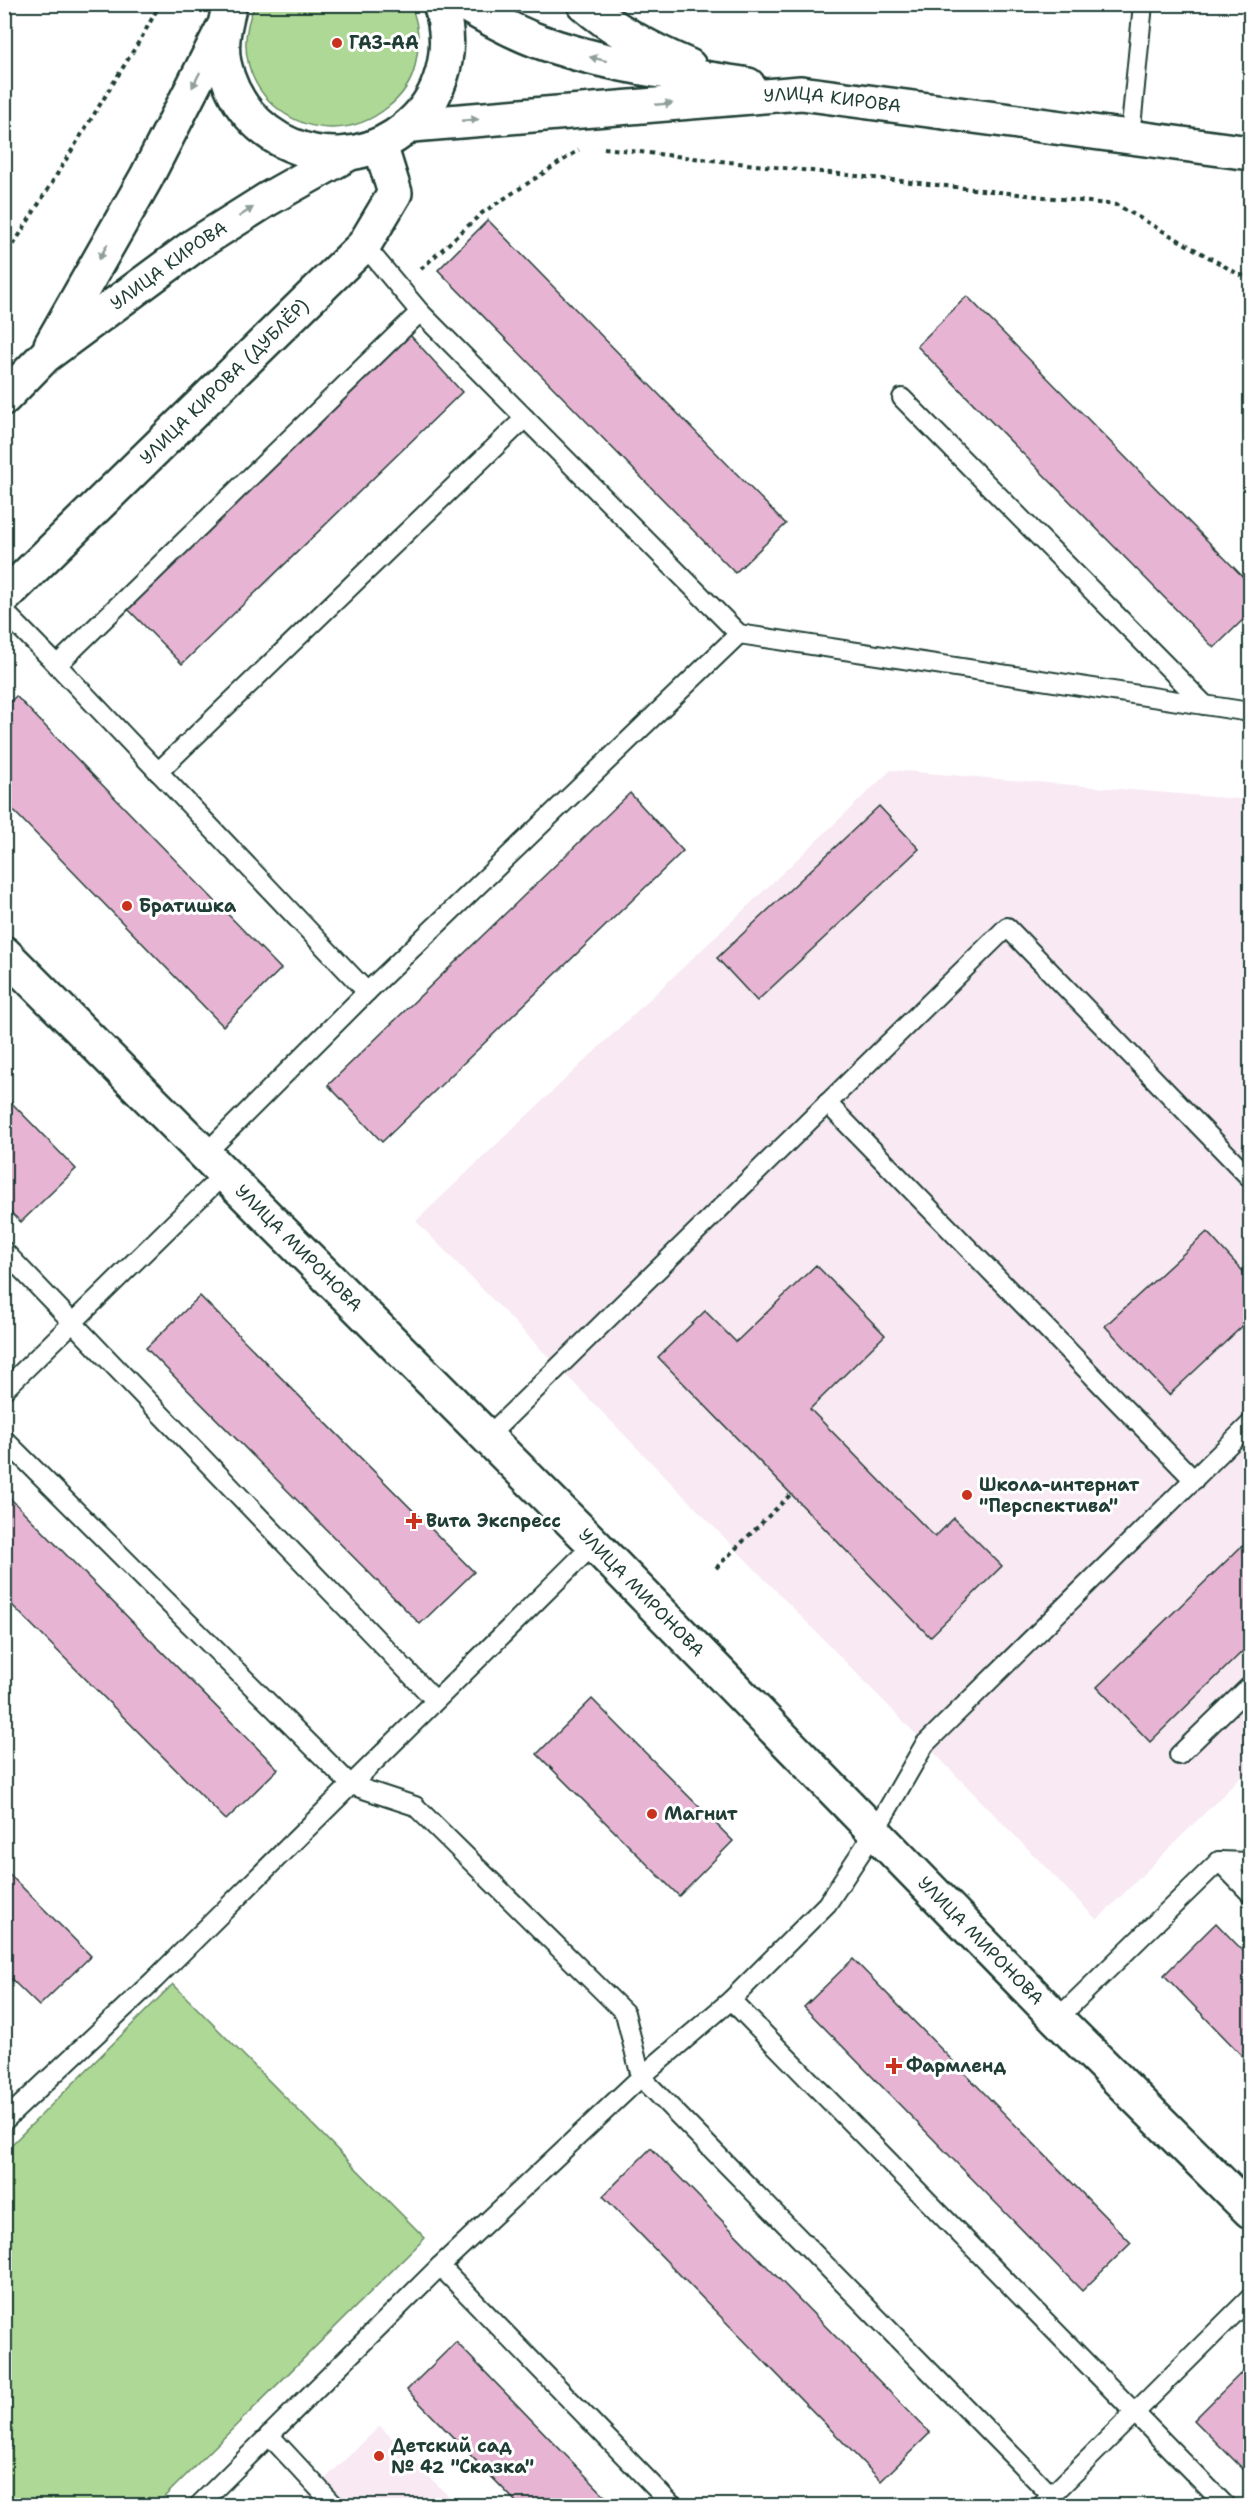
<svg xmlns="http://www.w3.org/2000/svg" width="1255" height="2510" viewBox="0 0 1255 2510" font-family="'Shantell Sans',sans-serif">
<rect width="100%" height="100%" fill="#fff"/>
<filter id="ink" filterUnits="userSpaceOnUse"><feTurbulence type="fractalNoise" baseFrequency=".0167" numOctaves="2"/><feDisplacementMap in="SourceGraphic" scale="12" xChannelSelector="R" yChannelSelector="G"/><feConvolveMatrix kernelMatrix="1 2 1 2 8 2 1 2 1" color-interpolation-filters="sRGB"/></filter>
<g filter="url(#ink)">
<g fill="#f8e9f2">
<polygon points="891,770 1250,800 1250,1768 1097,1920 416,1221"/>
<polygon points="380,2426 457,2505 297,2506"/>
</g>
<g fill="#aed896" stroke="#668a65" stroke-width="1.5">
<path d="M410,4C420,25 420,45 415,66C412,82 401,97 388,107C316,166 215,90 255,5Z"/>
<polygon points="173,1984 425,2238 156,2505 5,2505 5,2151"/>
</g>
<g fill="#e7b5d3" stroke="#1f3d34" stroke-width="1.5">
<polygon points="488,220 786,524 735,573 438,270"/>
<polygon points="967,296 1250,584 1250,613 1214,648 917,346"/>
<polygon points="410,335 462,392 182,664 127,608"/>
<polygon points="16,696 281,969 223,1026 4,801 4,708"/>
<polygon points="630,793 683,851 382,1142 328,1085"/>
<polygon points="879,806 919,849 757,1001 717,958"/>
<polygon points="4,1095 76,1169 21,1222 4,1206"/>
<polygon points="1207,1232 1250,1279 1250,1319 1169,1395 1105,1326"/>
<polygon points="816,1265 885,1335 810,1409 935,1537 954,1518 1002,1566 930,1637 658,1357 705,1311 736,1342"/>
<polygon points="200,1296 474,1572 420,1624 146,1348"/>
<polygon points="7,1495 278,1769 226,1820 4,1597 4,1497"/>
<polygon points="1250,1538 1250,1644 1150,1742 1097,1687"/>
<polygon points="592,1699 733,1841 679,1896 537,1754"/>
<polygon points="4,1869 91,1956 39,2006 4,1972"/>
<polygon points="1216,1923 1250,1958 1250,2064 1164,1975"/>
<polygon points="853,1959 1131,2243 1082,2291 804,2007"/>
<polygon points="651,2148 930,2433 881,2481 603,2196"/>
<polygon points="456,2342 615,2506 520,2506 407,2390"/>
<polygon points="1246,2368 1250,2373 1250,2476 1194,2420"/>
</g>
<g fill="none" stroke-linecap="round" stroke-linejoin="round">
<g stroke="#1f3d34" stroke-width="22">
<g id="lane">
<polyline points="1130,137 1143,4"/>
<polyline points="902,398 1205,705"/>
<polyline points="4,611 57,665"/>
<polyline points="739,634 1250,712"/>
<polyline points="158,772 525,418"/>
<polyline points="367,992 57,665 420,312"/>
<polyline points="827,1103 1194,1480"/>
<polyline points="204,1155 367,992 739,634 420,312 364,245"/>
<polyline points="4,1251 435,1700"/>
<polyline points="4,1390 224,1174"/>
<polyline points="486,1438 1007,927 1250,1178"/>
<polyline points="4,1439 351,1785 415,1806 625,2013 641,2077 1051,2495"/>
<polyline points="1179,1755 1250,1686"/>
<polyline points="1219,1861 1250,1862"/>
<polyline points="731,2000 1226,2506"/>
<polyline points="1057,2019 1219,1861 1250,1893"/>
<polyline points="4,2121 154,1980 594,1544"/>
<polyline points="440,2266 673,2506"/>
<polyline points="269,2435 335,2506"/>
<polyline points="198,2506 440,2266 641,2077 731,2000 827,1904 875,1831 925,1744 1250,1424"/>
<polyline points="1041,2506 1250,2298"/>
</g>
</g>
<g stroke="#1f3d34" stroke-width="38">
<g id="street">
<path id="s1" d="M4,597L364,245L395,193L380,145"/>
</g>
</g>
<g stroke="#1f3d34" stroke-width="38">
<g id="secondary">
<path d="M230,4C225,23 220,43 224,63C240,141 329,179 395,136C416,122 432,104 440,80C449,54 449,30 440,4"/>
<path d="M464,4C488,18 513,32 538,41C606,66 677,73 748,85"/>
<path d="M584,4C615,31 651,50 689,66"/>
<path id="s2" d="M412,125L801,93L1250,153"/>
<polyline points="51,345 146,178 222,30"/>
<path id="s3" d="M4,398L45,356L195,245L268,199L348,154"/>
<path id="s4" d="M4,953L594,1544L1057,2019L1250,2211"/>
</g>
</g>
<g stroke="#1f3d34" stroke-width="4" stroke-dasharray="4.5 4.5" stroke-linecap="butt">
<polyline points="604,148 1117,205 1240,275 1250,276"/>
<polyline points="4,260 143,35 160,4"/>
<polyline points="421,269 482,213 579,150"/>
<polyline points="716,1568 791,1494"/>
</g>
<use href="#lane" stroke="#fff" stroke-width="18"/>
<use href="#street" stroke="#fff" stroke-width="33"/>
<use href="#secondary" stroke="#fff" stroke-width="33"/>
</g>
<defs><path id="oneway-solid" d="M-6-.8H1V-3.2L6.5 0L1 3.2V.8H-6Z" transform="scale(1.5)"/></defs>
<g fill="#8f9e9a">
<use href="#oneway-solid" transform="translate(598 59) rotate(-166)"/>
<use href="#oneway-solid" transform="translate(196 80) rotate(117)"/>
<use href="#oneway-solid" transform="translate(664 104) rotate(-5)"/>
<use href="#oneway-solid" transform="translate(470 120) rotate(-5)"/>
<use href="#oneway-solid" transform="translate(246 212) rotate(-33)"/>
<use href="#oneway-solid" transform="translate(103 252) rotate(120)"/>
</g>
</g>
<g fill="#c8321e" stroke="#fff" stroke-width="2">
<circle cx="337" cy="43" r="6"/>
<circle cx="127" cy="906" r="6"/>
<circle cx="967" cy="1495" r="6"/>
<path d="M411 1512h6v6h6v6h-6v6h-6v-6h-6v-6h6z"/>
<circle cx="652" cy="1814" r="6"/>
<path d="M891 2057h6v6h6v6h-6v6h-6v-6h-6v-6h6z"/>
<circle cx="379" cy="2456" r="6"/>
</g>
<g text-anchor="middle" stroke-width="6" stroke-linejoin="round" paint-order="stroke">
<g font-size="18" font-weight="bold" fill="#1f3d34" stroke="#fff" text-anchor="start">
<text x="349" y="49">ГАЗ-АА</text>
<text x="139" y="912">Братишка</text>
<text x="979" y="1491">Школа-интернат<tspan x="979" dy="21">"Перспектива"</tspan></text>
<text x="426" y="1527">Вита Экспресс</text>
<text x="664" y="1820">Магнит</text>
<text x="906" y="2072">Фармленд</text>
<text x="391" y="2452">Детский сад<tspan x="391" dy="21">№ 42 "Сказка"</tspan></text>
</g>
<g font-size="18" fill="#1f3d34" stroke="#fff">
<text dy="6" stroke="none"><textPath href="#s2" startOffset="422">УЛИЦА КИРОВА</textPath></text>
<text dy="6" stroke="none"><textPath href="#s3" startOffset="212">УЛИЦА КИРОВА</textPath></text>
<text dy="6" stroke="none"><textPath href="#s1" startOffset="308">УЛИЦА КИРОВА (ДУБЛЁР)</textPath></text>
<text dy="6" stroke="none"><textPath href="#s4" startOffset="417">УЛИЦА МИРОНОВА</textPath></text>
<text dy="6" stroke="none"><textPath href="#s4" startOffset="903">УЛИЦА МИРОНОВА</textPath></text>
<text dy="6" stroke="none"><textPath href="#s4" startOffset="1389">УЛИЦА МИРОНОВА</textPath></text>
</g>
</g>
<rect width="1255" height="2510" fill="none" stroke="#fff" stroke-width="24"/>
<rect x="12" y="12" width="1231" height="2486" fill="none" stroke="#1f3d34" stroke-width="2" filter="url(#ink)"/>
</svg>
